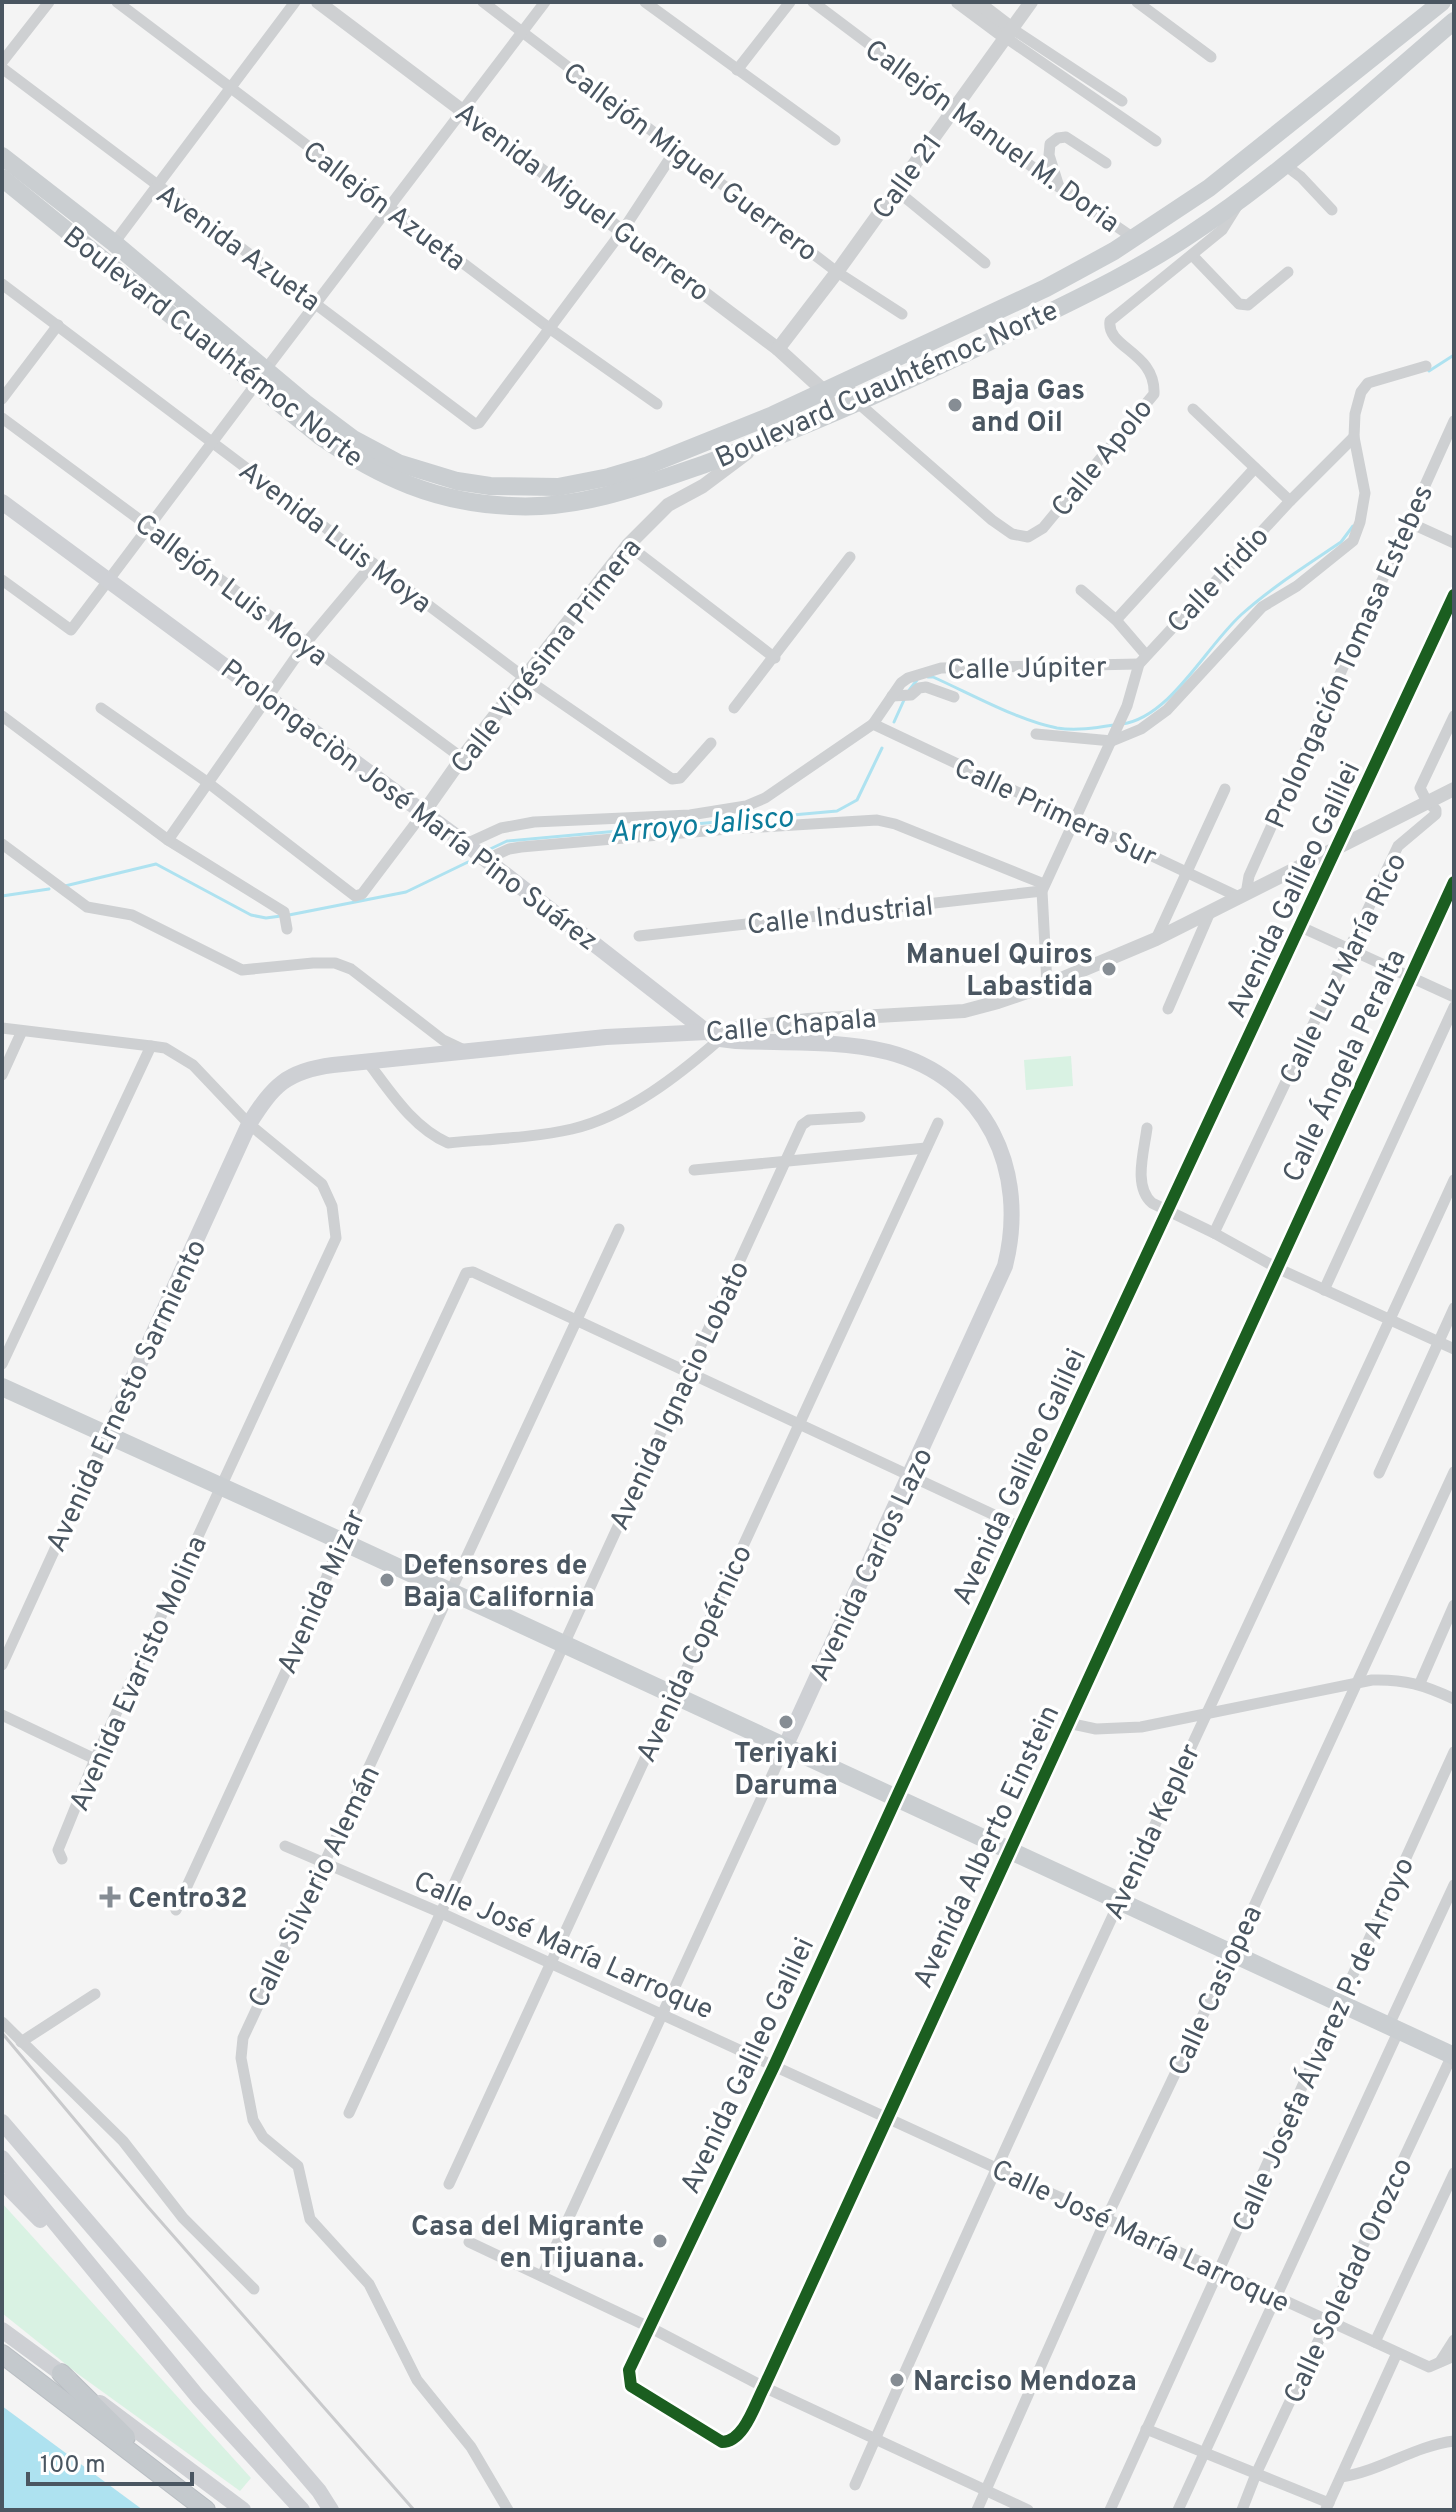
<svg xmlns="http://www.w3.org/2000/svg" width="1456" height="2512" viewBox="0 0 1456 2512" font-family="Overpass,sans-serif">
<rect width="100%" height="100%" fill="#f4f4f4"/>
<g fill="#d9f2e3">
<polygon points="1071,1056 1073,1086 1026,1090 1024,1060"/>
<polygon points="2,2203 251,2478 240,2491 78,2374 2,2313"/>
</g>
<polygon fill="#aee2f0" points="2,2406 143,2510 2,2510"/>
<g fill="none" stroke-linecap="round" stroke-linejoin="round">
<g stroke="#aee2f0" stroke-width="3">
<polyline points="1429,371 1454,355"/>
<path d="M928,677H933C969,693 1019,721 1057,728C1076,731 1095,728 1114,725"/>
<polyline points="907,693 917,680"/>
<polyline points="894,722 904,700"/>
<path d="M1122,724C1171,717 1206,646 1242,614C1272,587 1307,565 1341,542L1353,526"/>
<polyline points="486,851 507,841 837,811 857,800 882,748"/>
<polyline points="65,886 156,864 251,915 266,918 281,916"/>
<polyline points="2,896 49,889"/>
<polyline points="289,915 406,892 468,862"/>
</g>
<g stroke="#b9bec3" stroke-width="20">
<g id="trunk">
<polyline points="2,2354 206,2510"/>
<polyline points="61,2373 126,2437"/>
</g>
</g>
<g stroke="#ced0d2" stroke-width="11">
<polyline points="117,2 549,328 657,404"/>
<polyline points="483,2 837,272 902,314"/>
<polyline points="645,2 835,140"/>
<polyline points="813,2 1059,187 1135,239"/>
<polyline points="1137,2 1211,57"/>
<polyline points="1011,28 1122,101"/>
<polyline points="1005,37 1156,141"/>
<polyline points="2,62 49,2"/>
<polyline points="2,68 475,424 479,423 623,230 676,149"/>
<polyline points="737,70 790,2"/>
<polyline points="1285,165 1301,177 1332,210"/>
<polyline points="1059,187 1049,155 1050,144 1058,138 1066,137 1106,163"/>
<polyline points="896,190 985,263"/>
<polyline points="114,243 295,2"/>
<polyline points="1192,255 1239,304 1248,305 1288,272"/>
<polyline points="2,284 525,678 672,779 680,778 711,743"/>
<polyline points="266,369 545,2"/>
<path d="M846,382L857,402L992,520L1012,534L1028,537L1043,528L1154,394C1156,352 1106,348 1110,321L1222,230L1237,206"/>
<polyline points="2,399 58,325"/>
<polyline points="1193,409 1290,501"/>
<polyline points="2,418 462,758"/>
<polyline points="1408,522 1454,543"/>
<polyline points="628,545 775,658"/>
<polyline points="2,580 71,630 256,384"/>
<polyline points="1081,590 1116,620 1146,655"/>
<path d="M1454,595L1020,1527L774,2066L629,2370L631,2386L722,2442C744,2442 755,2404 764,2387L1454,882"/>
<polyline points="1116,620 1255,468"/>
<polyline points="892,696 911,695 919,688 926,687 954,697"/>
<polyline points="101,708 207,782 355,896 362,894 424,812"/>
<polyline points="734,708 850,557"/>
<polyline points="2,716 168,840 284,912 287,929"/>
<polyline points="873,724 1239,897"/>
<polyline points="1036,734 1112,741 1141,729 1167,710 1262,607 1297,586 1353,541 1360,522 1365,493 1354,437 1355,414 1361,392 1368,383 1426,366"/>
<polyline points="168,840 305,644 373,563"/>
<polyline points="2,844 87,907 132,915 242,970 313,963 335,963 351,969 443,1040 464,1050"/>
<polyline points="466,844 501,828 534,822 690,815 746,806 765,798 873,724 901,683 908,678 941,668 1139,664"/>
<polyline points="485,860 509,849 521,847 728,829 877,820 895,824 1044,884"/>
<polyline points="1246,894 1249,876 1454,421"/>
<polyline points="1301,927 1454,997"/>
<polyline points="639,936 1042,891"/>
<polyline points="1156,939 1225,789"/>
<polyline points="1047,985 1042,891 1127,706 1139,664 1290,501 1354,437"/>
<polyline points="1168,1009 1210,912"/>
<polyline points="2,1028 151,1046 165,1048 193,1065 249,1124 322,1184 332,1206 336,1238 95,1759 58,1850 62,1859"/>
<path d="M367,1061C390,1091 412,1127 448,1143C489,1139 532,1138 572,1129C627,1116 679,1075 720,1039"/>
<polyline points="2,1075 22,1031"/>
<path d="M1147,1128C1144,1152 1133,1186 1152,1203L1214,1233L1277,1268L1454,1349"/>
<polyline points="694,1170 926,1148"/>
<polyline points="1214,1233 1398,846 1436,814 1436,810 1426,800 1420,788 1454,716"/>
<polyline points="1324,1290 1454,1007"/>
<polyline points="2,1364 151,1046"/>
<polyline points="1379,1473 1454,1308"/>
<polyline points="2,1665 107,1435"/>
<polyline points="1420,1683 1454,1605"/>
<polyline points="2,1715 95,1759"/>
<path d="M1068,1723L1096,1729L1141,1727L1372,1680C1405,1679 1424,1685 1454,1699"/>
<polyline points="285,1846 439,1912 1429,2367 1454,2356"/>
<polyline points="176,1910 310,1619 341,1541 466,1273 473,1272 1020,1527"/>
<polyline points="2,2022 123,2141 183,2218 254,2289"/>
<polyline points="1389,2025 1454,1885"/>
<polyline points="21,2042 95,1994"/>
<polyline points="349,2113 802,1125 809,1120 860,1117"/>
<polyline points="449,2184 938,1123"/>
<polyline points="469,2242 651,2328 764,2387 1028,2510"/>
<polyline points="542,2276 785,1747"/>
<polyline points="1375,2342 1454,2173"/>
<polyline points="1440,2362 1454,2340"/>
<polyline points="1146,2429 1329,2503"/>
<path d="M1341,2477C1381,2471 1414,2446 1454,2441"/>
<path d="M855,2485C1047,2047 1255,1615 1454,1180"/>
<polyline points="1326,2509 1397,2353"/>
<polyline points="508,2510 471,2447 417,2380 369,2284 310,2219 298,2166 263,2137 253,2120 241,2058 243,2038 619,1229"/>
<polyline points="977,2510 1106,2219 1232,1954 1454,1472"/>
<polyline points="1110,2510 1454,1752"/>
<polyline points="1178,2510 1399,2030"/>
<polyline points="1242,2510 1256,2474 1454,2051"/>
</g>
<g stroke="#ced0d2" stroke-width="14">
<polyline points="318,2 778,349 824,391 834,413"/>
<polyline points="958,2 1005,37"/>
<polyline points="977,2 1011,28"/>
<polyline points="778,349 837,272 1031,2"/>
<polyline points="424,812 462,758 628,545 668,505 703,486 747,453"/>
<polyline points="707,1032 808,1020 964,1011 998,1002 1047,985 1156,939 1454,789"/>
</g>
<g stroke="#ced0d4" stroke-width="16">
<path d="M2,502L466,844L707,1032L720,1039L736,1041C786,1043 839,1040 888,1052C987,1078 1029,1171 1005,1266L785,1747"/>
<path d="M107,1435L249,1124C273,1086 286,1071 333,1065L606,1037L707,1032"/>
<polyline points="2,2122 319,2491 331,2510"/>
<polyline points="2,2158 198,2397 302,2510"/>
<polyline points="2,2181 40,2220"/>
<polyline points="2,2330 69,2379"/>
<polyline points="100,2403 243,2510"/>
</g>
<g stroke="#caced1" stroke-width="18">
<polyline points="2,156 114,243 305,403 353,439 398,463 457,481 490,486 558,487 609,477 646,466 773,415 1046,288 1114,251 1209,188 1442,2"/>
<path d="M2,178L320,436C380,477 436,503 511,506C578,510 642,486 705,464C804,428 900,385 995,339C1061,306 1127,277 1188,236C1283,174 1368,94 1454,21"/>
<polyline points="2,1387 341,1541 1454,2056"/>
</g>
<use href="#trunk" stroke="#c4c9cd" stroke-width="18"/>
<polyline stroke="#c9cacc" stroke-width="3" points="2,2033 148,2207 414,2510"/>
<g stroke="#fff" stroke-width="17">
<path id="cycleway" d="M1454,595L1020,1527L774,2066L629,2370L631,2386L722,2442C744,2442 755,2404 764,2387L1454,882"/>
</g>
<use href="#cycleway" stroke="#1b5e20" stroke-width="12"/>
</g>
<g fill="#868d94" stroke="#fff" stroke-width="3">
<circle cx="955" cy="405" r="8"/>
<circle cx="1109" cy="969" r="8"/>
<circle cx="387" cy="1580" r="8"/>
<circle cx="786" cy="1722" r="8"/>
<path d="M106 1885h8v8h8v8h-8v8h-8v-8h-8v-8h8z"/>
<circle cx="660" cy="2241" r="8"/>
<circle cx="897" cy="2380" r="8"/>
</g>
<g text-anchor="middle" stroke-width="7" stroke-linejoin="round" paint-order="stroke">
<g font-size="28" fill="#4a5661" stroke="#fff">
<text transform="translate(993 135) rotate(36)" y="10">Callejón Manuel M. Doria</text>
<text transform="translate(691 161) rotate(37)" y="10">Callejón Miguel Guerrero</text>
<text transform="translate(906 176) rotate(-54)" y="10">Calle 21</text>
<text transform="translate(583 201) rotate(37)" y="10">Avenida Miguel Guerrero</text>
<text transform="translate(385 205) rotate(37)" y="10">Callejón Azueta</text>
<text transform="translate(239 247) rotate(36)" y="10">Avenida Azueta</text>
<text transform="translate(214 346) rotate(38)" y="10">Boulevard Cuauhtémoc Norte</text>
<text transform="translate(886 383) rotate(-24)" y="10">Boulevard Cuauhtémoc Norte</text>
<text transform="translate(1101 457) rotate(-51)" y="10">Calle Apolo</text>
<text transform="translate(336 536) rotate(37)" y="10">Avenida Luis Moya</text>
<text transform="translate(1217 579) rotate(-47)" y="10">Calle Iridio</text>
<text transform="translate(232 589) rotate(37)" y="10">Callejón Luis Moya</text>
<text transform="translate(545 655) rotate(-52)" y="10">Calle Vigésima Primera</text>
<text transform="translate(1348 656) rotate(-66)" y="10">Prolongación Tomasa Estebes</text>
<text transform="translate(1027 667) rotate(-1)" y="10">Calle Júpiter</text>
<text transform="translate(410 804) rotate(37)" y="10">Prolongaciòn José María Pino Suárez</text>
<text transform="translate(1056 811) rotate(25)" y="10">Calle Primera Sur</text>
<text transform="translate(1292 889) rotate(-65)" y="10">Avenida Galileo Galilei</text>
<text transform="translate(840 914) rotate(-6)" y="10">Calle Industrial</text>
<text transform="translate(1342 968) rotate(-64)" y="10">Calle Luz María Rico</text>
<text transform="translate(791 1024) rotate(-5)" y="10">Calle Chapala</text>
<text transform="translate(1343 1065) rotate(-65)" y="10">Calle Ángela Peralta</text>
<text transform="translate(125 1395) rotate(-65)" y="10">Avenida Ernesto Sarmiento</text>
<text transform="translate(678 1395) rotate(-65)" y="10">Avenida Ignacio Lobato</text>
<text transform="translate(1018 1476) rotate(-65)" y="10">Avenida Galileo Galilei</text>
<text transform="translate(870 1564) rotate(-65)" y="10">Avenida Carlos Lazo</text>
<text transform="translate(320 1591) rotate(-66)" y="10">Avenida Mizar</text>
<text transform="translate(693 1653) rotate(-65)" y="10">Avenida Copérnico</text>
<text transform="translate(137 1673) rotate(-66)" y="10">Avenida Evaristo Molina</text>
<text transform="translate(1151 1831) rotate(-65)" y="10">Avenida Kepler</text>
<text transform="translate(985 1846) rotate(-65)" y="10">Avenida Alberto Einstein</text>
<text transform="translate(313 1886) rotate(-64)" y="10">Calle Silverio Alemán</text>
<text transform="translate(564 1944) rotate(24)" y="10">Calle José María Larroque</text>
<text transform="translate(1214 1990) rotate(-65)" y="10">Calle Casiopea</text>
<text transform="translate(1322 2044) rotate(-66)" y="10">Calle Josefa Álvarez P. de Arroyo</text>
<text transform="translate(746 2065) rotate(-65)" y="10">Avenida Galileo Galilei</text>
<text transform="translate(1141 2235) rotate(25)" y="10">Calle José María Larroque</text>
<text transform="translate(1347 2280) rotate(-65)" y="10">Calle Soledad Orozco</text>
</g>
<g font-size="28" font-weight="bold" fill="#4a5661" stroke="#fff" text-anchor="start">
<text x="971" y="399">Baja Gas<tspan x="971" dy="32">and Oil</tspan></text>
<text x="1093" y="963" text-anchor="end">Manuel Quiros<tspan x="1093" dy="32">Labastida</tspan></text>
<text x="403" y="1574">Defensores de<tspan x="403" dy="32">Baja California</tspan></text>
<text x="786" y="1762" text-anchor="middle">Teriyaki<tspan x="786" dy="32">Daruma</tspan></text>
<text x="128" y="1907">Centro32</text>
<text x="644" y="2235" text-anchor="end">Casa del Migrante<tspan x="644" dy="32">en Tijuana.</tspan></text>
<text x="913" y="2390">Narciso Mendoza</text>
</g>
<g font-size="30" font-style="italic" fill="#0c7c9b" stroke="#fff">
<text transform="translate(701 824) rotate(-5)" y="10">Arroyo Jalisco</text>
</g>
</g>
<rect width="1456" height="2512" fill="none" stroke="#4a5661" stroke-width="8"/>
<path d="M28 2472v12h164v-12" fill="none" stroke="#4a5661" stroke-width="4"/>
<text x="40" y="2472" font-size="24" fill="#4a5661" stroke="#ffffff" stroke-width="6" paint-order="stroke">100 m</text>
</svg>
